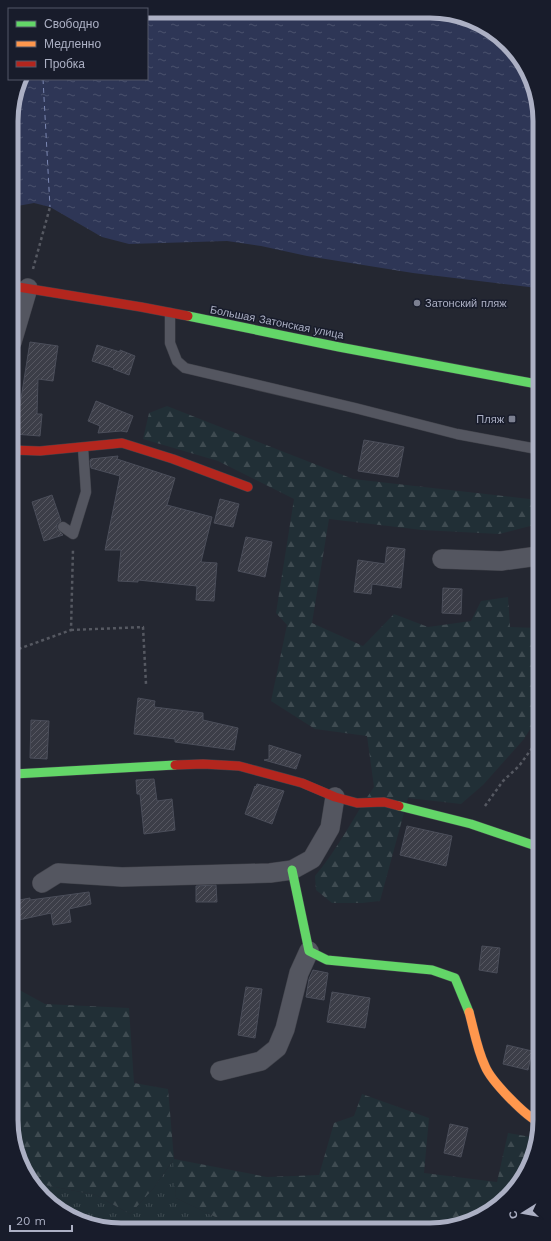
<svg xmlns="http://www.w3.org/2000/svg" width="551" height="1241" viewBox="0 0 551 1241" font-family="'Work Sans',sans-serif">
<defs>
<pattern id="grass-tufts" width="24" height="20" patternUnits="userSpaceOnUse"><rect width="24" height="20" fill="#212f36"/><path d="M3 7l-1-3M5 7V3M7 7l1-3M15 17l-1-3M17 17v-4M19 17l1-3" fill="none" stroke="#3f4b51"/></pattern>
<pattern id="forest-firs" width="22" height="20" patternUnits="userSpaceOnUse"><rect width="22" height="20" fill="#212f36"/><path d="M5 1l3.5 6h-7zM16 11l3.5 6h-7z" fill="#3f4b51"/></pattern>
<pattern id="water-ripples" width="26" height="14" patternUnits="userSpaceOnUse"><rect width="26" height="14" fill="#2e3656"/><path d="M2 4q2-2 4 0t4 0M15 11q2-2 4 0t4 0" fill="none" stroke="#4a516d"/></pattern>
<pattern id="building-hatch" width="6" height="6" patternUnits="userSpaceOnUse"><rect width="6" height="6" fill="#3c3e48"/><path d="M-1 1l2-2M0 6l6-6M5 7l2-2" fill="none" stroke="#565761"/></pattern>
</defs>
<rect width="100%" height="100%" fill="#242731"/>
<polygon fill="url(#grass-tufts)" points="174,1159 176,1198 236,1227 100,1228 48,1203 37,1185 40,1184 96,1195 130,1214 153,1189"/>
<g fill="url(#forest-firs)">
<path d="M167,406L353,479L538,500V524L499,534L422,530L329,519L312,623L363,646L394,614L428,627L471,621L481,601L508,597L510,627L538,628V716L524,739L483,785L461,804L408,798L380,901L362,903H332L316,890L315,876C338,849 354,816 374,787L367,736L315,729L271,701L287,625L276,613L294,499L218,461L143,439L149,413Z"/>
<polygon points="14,987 45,1004 129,1008 134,1083 168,1089 174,1159 267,1177 319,1175 334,1123 354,1116 362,1094 429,1118 424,1173 497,1182 508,1133 537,1138 532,1162 513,1192 459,1226 236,1227 176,1198 173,1160 153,1189 130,1214 96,1195 40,1184 37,1185 15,1149"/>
</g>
<polygon fill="url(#water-ripples)" points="147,11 451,13 503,38 536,92 537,288 413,273 307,256 261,246 227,241 129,244 102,237 50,207 34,203 12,207 11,114 21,79 147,79"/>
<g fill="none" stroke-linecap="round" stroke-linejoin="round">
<polyline stroke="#7b87b2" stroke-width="1" stroke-dasharray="5 4" stroke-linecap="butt" points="43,79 50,207"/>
</g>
<g fill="url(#building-hatch)" stroke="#4b4e5a">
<polygon points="30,342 58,346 53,381 38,379 37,414 42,414 40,436 14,434 16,405 20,405"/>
<polygon points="97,345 120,352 120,350 135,356 129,375 113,369 114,368 92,361"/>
<polygon points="96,401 133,416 127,432 121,431 98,433 100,426 88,421"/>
<polygon points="364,440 404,447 398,477 358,471"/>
<polygon points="118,456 117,459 175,478 167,505 212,517 201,562 217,563 214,601 196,600 197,586 138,580 138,582 118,581 121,550 105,550 120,476 91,468 90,461 91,459"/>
<polygon points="52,495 61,521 57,524 57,529 63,535 44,541 32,502"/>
<polygon points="220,499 239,504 233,527 214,523"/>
<polygon points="246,537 272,542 265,577 238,571"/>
<polygon points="387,547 405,549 401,588 372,584 371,594 354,592 358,560 385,564"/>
<polygon points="443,588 462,589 461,614 442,613"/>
<polygon points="138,698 155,701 154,707 203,713 203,720 238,728 234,750 175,742 175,739 134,734"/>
<polygon points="31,720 49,721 47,759 30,758"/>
<polygon points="269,745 301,755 296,769 264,760 269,759"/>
<polygon points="154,779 157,801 172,799 175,830 144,834 140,794 137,794 136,780"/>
<polygon points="257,784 284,791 272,824 245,814 255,786 256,787"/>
<polygon points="407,826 452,836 446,866 400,855"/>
<polygon points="216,885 217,902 196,902 196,886"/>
<polygon points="89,892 91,904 69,909 71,922 53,925 51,913 14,921 14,901 30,898 30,900"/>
<polygon points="482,946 500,948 497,973 479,970"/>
<polygon points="313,970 328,973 324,1000 306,997 309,979"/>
<polygon points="246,987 262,989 255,1038 238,1035"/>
<polygon points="332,992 370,998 365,1028 327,1022"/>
<polygon points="507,1045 532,1051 528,1070 503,1064"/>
<polygon points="450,1124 468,1128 461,1157 444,1153"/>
</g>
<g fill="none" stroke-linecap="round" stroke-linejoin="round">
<g stroke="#40424a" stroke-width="11">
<g id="lane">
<polyline points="170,313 170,343 177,361 185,368 355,408 457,434 537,449"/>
<polyline points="63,527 73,534 86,492 83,448"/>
</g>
</g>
<g stroke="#40424a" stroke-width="20">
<g id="street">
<polyline points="12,342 28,288"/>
<polyline points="442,559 501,561 538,556"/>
<polyline points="42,883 58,873 122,877 270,873 292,870 312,859 330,828 335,797"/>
<polyline points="220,1071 261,1061 277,1048 285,1029 299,973 309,951"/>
</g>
</g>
<g stroke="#40424a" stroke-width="10">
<g id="fast">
<polyline points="188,316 339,347 537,384"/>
<polyline points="14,774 175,765"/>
<polyline points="399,806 471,824 539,847"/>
<polyline points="292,870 309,951 327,960 432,970 455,978 469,1012"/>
</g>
</g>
<g stroke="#40424a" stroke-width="10">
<path id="slow" d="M469,1012C474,1030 477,1049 485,1066C491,1081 525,1116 540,1123"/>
</g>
<g stroke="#40424a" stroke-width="10">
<g id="jam">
<polyline points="12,286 141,307 188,316"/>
<polyline points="12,450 40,451 122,443 173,459 248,487"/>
<polyline points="175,765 203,764 239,766 302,783 335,797 357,803 384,802 399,806"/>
</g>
</g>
<g stroke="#565962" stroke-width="2.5" stroke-dasharray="3 3" stroke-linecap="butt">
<polyline points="33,269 50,207"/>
<polyline points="71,630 143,627 146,684"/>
<polyline points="13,651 71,630 73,549"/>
<polyline points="485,806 503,781 519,766 538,740"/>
</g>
<use href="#lane" stroke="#545660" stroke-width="10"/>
<use href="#street" stroke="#545660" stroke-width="19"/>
<use href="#fast" stroke="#63d668" stroke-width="9"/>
<use href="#slow" stroke="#ff974d" stroke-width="9"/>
<use href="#jam" stroke="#b3261e" stroke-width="9"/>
</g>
<g fill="#7c8091" stroke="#181c2b" stroke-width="1.5">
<circle cx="417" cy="303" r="4"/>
<rect x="508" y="415" width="8" height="8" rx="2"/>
</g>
<g text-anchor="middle" stroke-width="3" stroke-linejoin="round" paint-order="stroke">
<g font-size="11" fill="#acb0c4" stroke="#181c2b" text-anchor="start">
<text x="425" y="307">Затонский пляж</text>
<text x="504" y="423" text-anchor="end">Пляж</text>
</g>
<g font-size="11" fill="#acb0c4" stroke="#181c2b">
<text transform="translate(277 322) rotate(11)" y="4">Большая Затонская улица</text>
</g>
</g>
<path d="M0 0H551V1241H0ZM121 18H430A103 103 0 0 1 533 121V1120A103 103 0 0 1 430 1223H121A103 103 0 0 1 18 1120V121A103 103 0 0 1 121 18Z" fill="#181c2b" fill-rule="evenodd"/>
<path fill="none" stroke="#acb0c4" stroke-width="5" d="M121 18H430A103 103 0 0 1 533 121V1120A103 103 0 0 1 430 1223H121A103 103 0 0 1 18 1120V121A103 103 0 0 1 121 18Z"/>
<rect x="8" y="8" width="140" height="72" fill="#181c2b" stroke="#535768"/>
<rect x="16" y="21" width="20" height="6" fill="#63d668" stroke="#535768"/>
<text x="44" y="28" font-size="12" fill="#acb0c4">Свободно</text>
<rect x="16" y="41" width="20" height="6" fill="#ff974d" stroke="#535768"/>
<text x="44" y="48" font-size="12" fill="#acb0c4">Медленно</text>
<rect x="16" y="61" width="20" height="6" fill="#b3261e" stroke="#535768"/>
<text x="44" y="68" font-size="12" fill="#acb0c4">Пробка</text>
<g transform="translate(523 1213) rotate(259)" stroke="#181c2b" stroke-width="3" paint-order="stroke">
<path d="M0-3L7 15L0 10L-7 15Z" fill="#acb0c4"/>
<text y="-6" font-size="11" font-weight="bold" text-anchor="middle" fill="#acb0c4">С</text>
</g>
<path d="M10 1225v6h62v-6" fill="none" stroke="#acb0c4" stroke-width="2"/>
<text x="16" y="1225" font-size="12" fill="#acb0c4" stroke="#181c2b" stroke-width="3" paint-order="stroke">20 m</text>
</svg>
